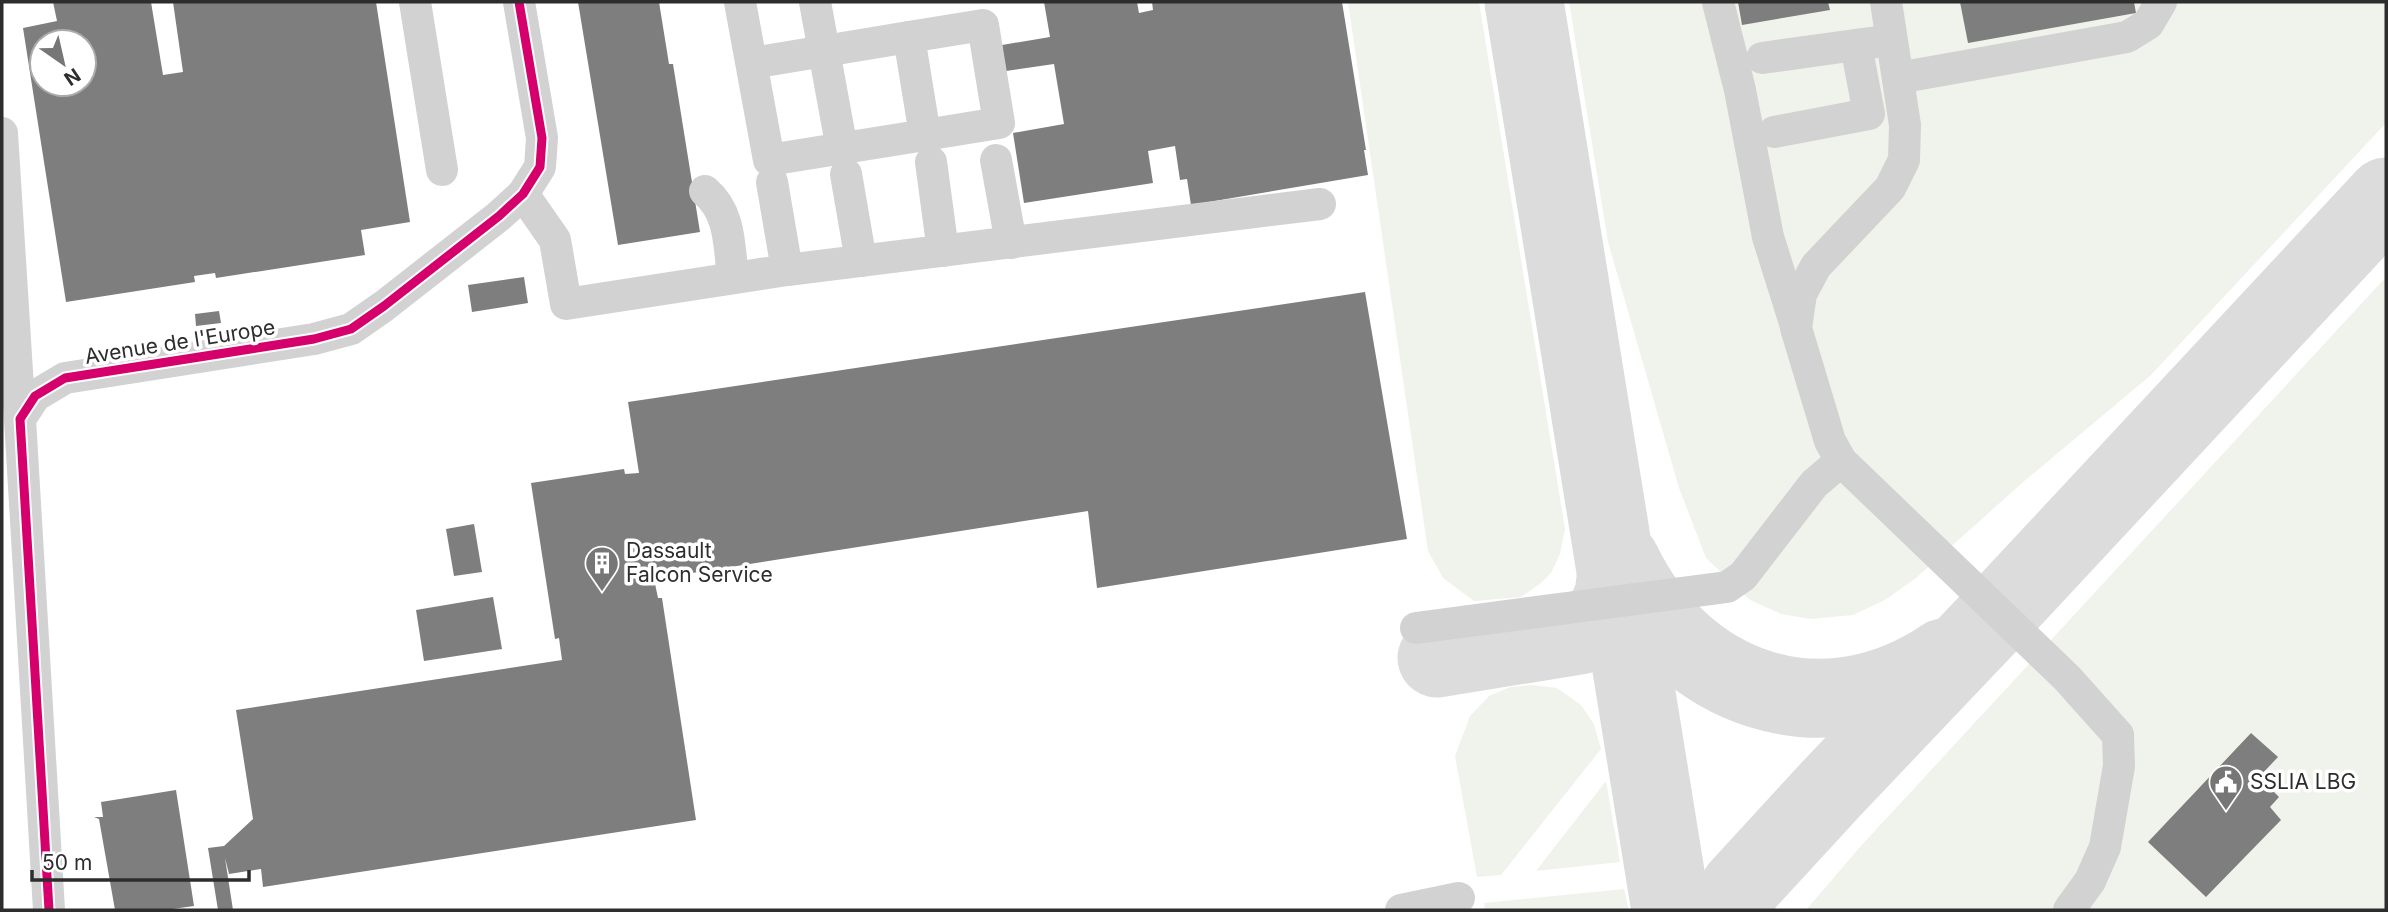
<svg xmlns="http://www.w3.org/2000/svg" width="2388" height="912" viewBox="0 0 2388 912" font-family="Inter,sans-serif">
<rect width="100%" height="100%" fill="#fff"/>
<g fill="#f0f3eb">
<polygon points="1348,2 1479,2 1565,529 1560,554 1551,573 1541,583 1521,597 1474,601 1443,578 1428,551"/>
<polygon points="1569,2 2386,2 2386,123 2151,375 2022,483 1916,578 1885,600 1853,615 1811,619 1781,614 1750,600 1706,558 1679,488 1608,242"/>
<polygon points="2386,277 2386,910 1806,910 1860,847"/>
<polygon points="1533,685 1557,688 1581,705 1594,724 1601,749 1501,875 1477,877 1455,756 1470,716 1489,696 1510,687"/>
<polygon points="1606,781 1620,862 1536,871"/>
<polygon points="1624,889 1629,910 1485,910 1484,903"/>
</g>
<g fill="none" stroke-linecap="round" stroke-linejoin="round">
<g stroke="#dcdcdc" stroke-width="79">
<polyline points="1524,2 1671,910"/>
<path d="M1621,562C1683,691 1822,740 1944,658"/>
<polyline points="1437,658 1579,635 1605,616 1614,595 1617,571"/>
<polyline points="1726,910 1740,888 1831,789 2002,609 2386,197"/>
</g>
</g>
<g fill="#7e7e7e" fill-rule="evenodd">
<path d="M53,2H151L163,75L183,72L173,2H376L410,222L361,230L365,255L216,278L215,273L194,276L195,282L66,302L23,28L57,21ZM42,42H84V84H42Z"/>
<polygon points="578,2 659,2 669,64 673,64 700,232 618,245"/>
<polygon points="1044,2 1137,2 1139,13 1153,10 1152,2 1342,2 1366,150 1364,150 1368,175 1191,205 1187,179 1180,180 1175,146 1148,151 1153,183 1024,203 1013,133 1064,124 1054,64 1006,71 1002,45 1050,37"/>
<polygon points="1738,2 1828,2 1830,10 1742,25"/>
<polygon points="1960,2 2134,2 2136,13 1968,43"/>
<polygon points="524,277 528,303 472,312 468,285"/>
<polygon points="1365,292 1407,539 1097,588 1088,511 654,579 658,598 662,598 696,820 263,887 261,869 229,874 225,858 233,910 218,910 208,848 224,846 253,819 236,710 562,660 559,638 555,639 531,483 624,469 625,474 639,473 628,402"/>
<polygon points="219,311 221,323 196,326 195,314"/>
<polygon points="474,524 482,572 454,576 446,529"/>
<polygon points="493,597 502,649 424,661 416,610"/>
<polygon points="2251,733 2278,757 2259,777 2279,797 2270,807 2281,820 2206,897 2148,842"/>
<polygon points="176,790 194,906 165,910 115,910 99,819 94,817 103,817 101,802"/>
</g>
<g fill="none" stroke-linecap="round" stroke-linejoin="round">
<g stroke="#d2d2d2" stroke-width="32">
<polyline points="415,2 442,170"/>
<polyline points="740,2 769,160 925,135 909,37 752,63"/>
<polyline points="815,2 842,149"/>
<polyline points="1718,2 1740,90 1768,237 1795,323"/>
<polyline points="1886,2 1905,125 1904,160 1890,188 1816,266 1801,294 1796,328 1830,441 1841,461 2067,678 2118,735 2119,766 2105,847 2090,881 2069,910"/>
<polyline points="909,37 983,25 999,123 925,135"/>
<polyline points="1762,58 1877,42"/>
<polyline points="1898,78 2127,37 2148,24 2161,2"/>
<polyline points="1774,132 1869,114 1856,45"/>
<polyline points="2,133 20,419"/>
<polyline points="996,160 1011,243"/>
<polyline points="931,162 943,251"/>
<polyline points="846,174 861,261"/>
<polyline points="772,182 787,270"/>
<path d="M705,191C731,213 729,246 733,278"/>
<polyline points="523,194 555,240 566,304 787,270 1320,204"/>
<polyline points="1416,628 1727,587 1743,576 1814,484 1841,461"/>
<polyline points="49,910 20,419 35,396 65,378 314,339 351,329 384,306 499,216 523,194 540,167 542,138 519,2"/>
<polyline points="1401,910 1459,898"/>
</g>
<g stroke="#fff" stroke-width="13">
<polyline id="cycleway" points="49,910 20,419 35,396 65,378 314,339 351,329 384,306 499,216 523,194 540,167 542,138 519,2"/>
</g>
<use href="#cycleway" stroke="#d6006c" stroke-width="9"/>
</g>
<defs>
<g id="building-pin" transform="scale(1.75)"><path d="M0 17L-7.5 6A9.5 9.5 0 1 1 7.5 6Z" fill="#767676" stroke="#fff"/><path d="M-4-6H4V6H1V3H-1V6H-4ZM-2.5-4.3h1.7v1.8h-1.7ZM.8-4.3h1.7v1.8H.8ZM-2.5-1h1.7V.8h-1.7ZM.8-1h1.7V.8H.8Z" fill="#fff"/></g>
<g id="civic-pin" transform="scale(1.75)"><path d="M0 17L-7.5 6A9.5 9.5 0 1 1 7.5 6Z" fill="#767676" stroke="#fff"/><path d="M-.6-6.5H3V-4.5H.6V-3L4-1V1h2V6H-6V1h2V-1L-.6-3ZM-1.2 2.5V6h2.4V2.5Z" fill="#fff"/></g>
</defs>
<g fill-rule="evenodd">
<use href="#building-pin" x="602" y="563"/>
<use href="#civic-pin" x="2226" y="782"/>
</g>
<g text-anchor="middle" stroke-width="7" stroke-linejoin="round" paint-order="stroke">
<g font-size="21" fill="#2d2d2d" stroke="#fff">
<text transform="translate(180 342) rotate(-9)" y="7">Avenue de l'Europe</text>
</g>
<g font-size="21" fill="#2d2d2d" stroke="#fff" text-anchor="start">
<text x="626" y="558">Dassault<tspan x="626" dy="24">Falcon Service</tspan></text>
<text x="2250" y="789">SSLIA LBG</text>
</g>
</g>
<rect width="2388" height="912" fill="none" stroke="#2d2d2d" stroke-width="7"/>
<g transform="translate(63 63) rotate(146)"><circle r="33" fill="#ffffff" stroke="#ababab" stroke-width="2"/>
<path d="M0-5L12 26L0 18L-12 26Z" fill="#767676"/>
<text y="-10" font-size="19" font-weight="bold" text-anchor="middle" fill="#2d2d2d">N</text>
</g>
<path d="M32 870v10h217v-10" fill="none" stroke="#2d2d2d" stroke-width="3.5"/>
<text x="42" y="870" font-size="21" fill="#2d2d2d" stroke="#ffffff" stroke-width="5" paint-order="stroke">50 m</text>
</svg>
